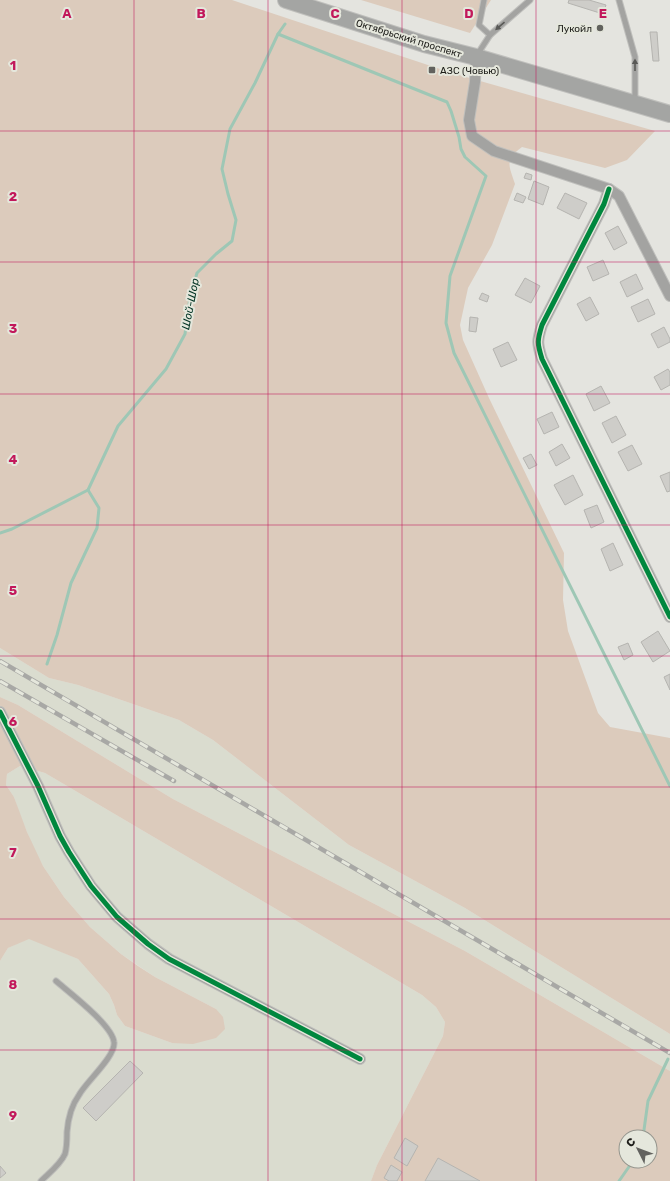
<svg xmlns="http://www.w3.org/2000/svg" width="670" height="1181" viewBox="0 0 670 1181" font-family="Rubik,sans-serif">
<rect width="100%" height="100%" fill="#e4e4df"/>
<g fill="#dadccf">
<polygon points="0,648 49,678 78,685 179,720 213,740 349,845 465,908 670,1034 670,1071 465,951 173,799 18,705 0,697"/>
<polygon points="20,766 45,773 422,995 436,1007 445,1022 443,1036 377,1165 371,1181 0,1181 0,961 8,948 29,938 78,959 109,994 114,1005 117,1015 125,1026 172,1043 216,1009 155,977 121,954 90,927 64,897 43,866 34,849 20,815 14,797 6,785 7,774"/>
</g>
<g fill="#dccbbc" fill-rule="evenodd">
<path d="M0,0H232L452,73L655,131L627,160L605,168L522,147C504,160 509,165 515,184L492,245L468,288L460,325L463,340L489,398L564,553L563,600L568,631L598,713L610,727L670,738V1034L465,908L349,845L213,740L179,720L78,685L49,678L0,648Z"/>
<polygon points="361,0 491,0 470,33"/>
<path d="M0,697L18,705L173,799L465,951L670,1071V1181H371L377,1165L443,1036L445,1022L436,1007L422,995L45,773L20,766L7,774L6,785L14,797L27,832L43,866L64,897L90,927L121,954L138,966L155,977L216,1009L223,1017L225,1029L216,1038L193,1044L172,1043L125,1026L117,1015L114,1005L109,994L78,959L29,939L8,948L0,961ZM626,1137H650V1161H626Z"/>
</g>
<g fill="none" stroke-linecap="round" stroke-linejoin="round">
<g stroke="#9ec7b5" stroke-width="3">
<polyline points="278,34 447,102 451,111 459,137 461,149 465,157 486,176 450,276 446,323 454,353 670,786"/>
<polyline points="0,533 12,529 88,490 118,426 166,369 185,334 190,297 197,273 216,254 232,241 236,220 228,194 222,169 230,129 255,83 278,34 285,24"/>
<polyline points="47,664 57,635 71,583 97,528 99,508 88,490"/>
<polyline points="643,1137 648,1101 668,1059"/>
<polyline points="619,1181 633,1161"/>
</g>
</g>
<g fill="#cecdc9" stroke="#b5b4b0">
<polygon points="569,0 589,0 606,5 603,14 568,3"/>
<polygon points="650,32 657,32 659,61 653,61"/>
<polygon points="526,173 532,175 531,180 524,178"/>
<polygon points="534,181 549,187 543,205 528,199"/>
<polygon points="517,193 526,197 523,203 514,200"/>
<polygon points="565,193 587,203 579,219 557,208"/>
<polygon points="618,226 627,243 614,250 605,233"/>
<polygon points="603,260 609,274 593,281 587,267"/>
<polygon points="636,274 643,289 627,297 620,282"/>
<polygon points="525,278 540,286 531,303 515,295"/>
<polygon points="482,293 489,296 487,302 479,299"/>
<polygon points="590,297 599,314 586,321 577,304"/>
<polygon points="648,299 655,314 638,322 631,307"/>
<polygon points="470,317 478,318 476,332 469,331"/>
<polygon points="664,327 670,339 670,342 658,348 651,334"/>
<polygon points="508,342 517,360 501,367 493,349"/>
<polygon points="668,369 670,372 670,385 661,390 654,377"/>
<polygon points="601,386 610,403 594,411 586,394"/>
<polygon points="552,412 559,427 544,434 537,419"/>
<polygon points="616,416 626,435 612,443 602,423"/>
<polygon points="562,444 570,458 556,466 549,452"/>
<polygon points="632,445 642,464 628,471 618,452"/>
<polygon points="531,454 537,465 529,469 523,458"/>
<polygon points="670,472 670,491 667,492 660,476"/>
<polygon points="573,475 583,495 565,505 554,485"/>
<polygon points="597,505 604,522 591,528 584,510"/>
<polygon points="613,543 623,565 610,571 601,549"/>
<polygon points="658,631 670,651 653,662 641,642"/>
<polygon points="628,643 633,655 624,660 618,647"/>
<polygon points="670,674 670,690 664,677"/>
<polygon points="130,1061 143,1073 96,1121 83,1108"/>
<polygon points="405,1138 418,1146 407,1166 394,1158"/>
<polygon points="438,1158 480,1181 425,1181"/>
<polygon points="391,1165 402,1172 397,1181 389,1181 384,1178"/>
<polygon points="0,1166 6,1173 0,1178"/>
</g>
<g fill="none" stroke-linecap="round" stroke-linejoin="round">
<g stroke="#bfbfbc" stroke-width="7">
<g id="lane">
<polyline points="484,0 479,25 490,35"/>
<polyline points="619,0 635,57 635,101"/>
<polyline points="477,55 490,35 530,0"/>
<path d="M41,1181C49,1173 60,1165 65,1154C67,1147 67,1139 67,1132C68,1119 71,1106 79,1095C86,1082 116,1056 114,1042C112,1025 70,993 56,981"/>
</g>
</g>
<g stroke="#bfbfbc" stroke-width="12">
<g id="street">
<polyline points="476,57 475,82 469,120 472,136 494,151 609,189 619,196 670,296"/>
<path d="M609,189L604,204L542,325C537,341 537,343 542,359L670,617"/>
<polyline points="0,712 38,786 60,836 69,852 91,886 117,917 148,944 169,959 360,1059"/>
</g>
</g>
<g stroke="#bfbfbc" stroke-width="18">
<polyline id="primary" points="286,0 424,44 476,57 670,114"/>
</g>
<use href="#lane" stroke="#a3a3a1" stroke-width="5"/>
<use href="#street" stroke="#a3a3a1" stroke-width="10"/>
<use href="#primary" stroke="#a4a5a3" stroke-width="16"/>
<g stroke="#a8a8a5" stroke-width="4.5">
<g id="rail">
<polyline points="0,661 670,1053"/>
<polyline points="0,681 174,781"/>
</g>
</g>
<use href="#rail" stroke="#e5e7dc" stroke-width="3" stroke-dasharray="9" stroke-linecap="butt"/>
<g stroke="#e5e7dc" stroke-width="8">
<g id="cycleway">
<path d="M609,189L604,204L542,325C537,341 537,343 542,359L670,617"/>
<polyline points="0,712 38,786 60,836 69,852 91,886 117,917 148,944 169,959 360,1059"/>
</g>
</g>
<use href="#cycleway" stroke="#00873e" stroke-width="5"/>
</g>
<defs><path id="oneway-solid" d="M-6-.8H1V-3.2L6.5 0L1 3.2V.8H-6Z"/></defs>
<g fill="#595956">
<use href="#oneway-solid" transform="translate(500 26) rotate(139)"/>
<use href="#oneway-solid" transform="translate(635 65) rotate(-90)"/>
</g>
<path fill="none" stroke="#c2185b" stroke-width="1" stroke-opacity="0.55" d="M134,0V1181M268,0V1181M402,0V1181M536,0V1181M0,131H670M0,262H670M0,394H670M0,525H670M0,656H670M0,787H670M0,919H670M0,1050H670"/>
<g fill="#62625e" stroke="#e5e7dc" stroke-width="1.5">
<circle cx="600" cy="28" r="4"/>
<rect x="428" y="66" width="8" height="8" rx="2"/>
</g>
<g text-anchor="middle" stroke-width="4" stroke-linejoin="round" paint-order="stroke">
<g font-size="10" fill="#1c1c18" stroke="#e5e7dc" text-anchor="end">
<text x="592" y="32">Лукойл</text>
<text x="440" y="74" text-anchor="start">АЗС (Човью)</text>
</g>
<g font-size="10" fill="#1c1c18" stroke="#e5e7dc">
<text transform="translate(409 38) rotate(17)" y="4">Октябрьский проспект</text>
</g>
<g font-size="11" font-style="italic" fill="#003323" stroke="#e5e7dc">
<text transform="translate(190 304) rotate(-79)" y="4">Шой-Шор</text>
</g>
</g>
<g font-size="13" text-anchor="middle" font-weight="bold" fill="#c2185b" stroke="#e5e7dc" stroke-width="4" stroke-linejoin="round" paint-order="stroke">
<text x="67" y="18">A</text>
<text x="201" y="18">B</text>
<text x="335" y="18">C</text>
<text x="469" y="18">D</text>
<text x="603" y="18">E</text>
<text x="13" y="70">1</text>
<text x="13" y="201">2</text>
<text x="13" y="333">3</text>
<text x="13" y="464">4</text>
<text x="13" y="595">5</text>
<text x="13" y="726">6</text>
<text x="13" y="857">7</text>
<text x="13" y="989">8</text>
<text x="13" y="1120">9</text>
</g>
<g transform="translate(638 1149) rotate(312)"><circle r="19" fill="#e5e7dc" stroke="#95968e"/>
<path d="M0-3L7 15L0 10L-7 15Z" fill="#62625e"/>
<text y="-6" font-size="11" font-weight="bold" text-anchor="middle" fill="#1c1c18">С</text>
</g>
</svg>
